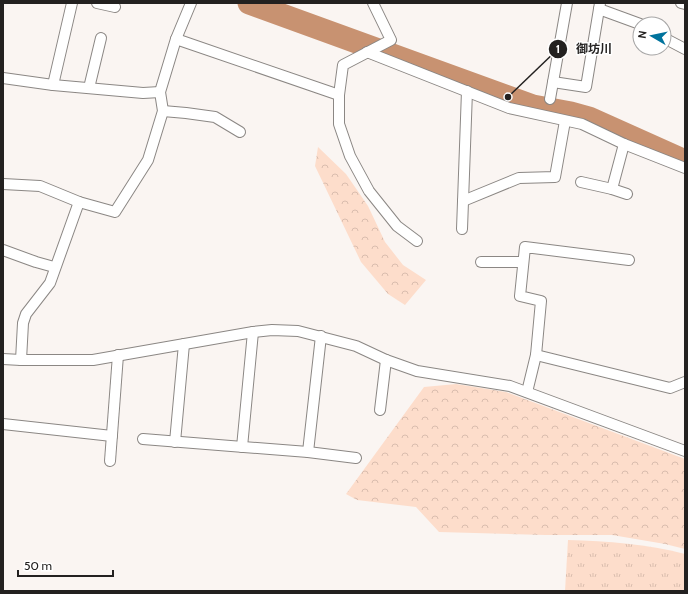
<svg xmlns="http://www.w3.org/2000/svg" width="688" height="594" viewBox="0 0 688 594" font-family="Cabin,'Noto Sans JP',sans-serif">
<defs>
<pattern id="grass-tufts" width="24" height="20" patternUnits="userSpaceOnUse"><rect width="24" height="20" fill="#fdddcb"/><path d="M3 7l-1-3M5 7V3M7 7l1-3M15 17l-1-3M17 17v-4M19 17l1-3" fill="none" stroke="#d9bdae"/></pattern>
<pattern id="forest-crowns" width="20" height="18" patternUnits="userSpaceOnUse"><rect width="20" height="18" fill="#fdddcb"/><path d="M2 6a3 3 0 1 1 6 0M12 15a3 3 0 1 1 6 0" fill="none" stroke="#d9bdae"/></pattern>
</defs>
<rect width="100%" height="100%" fill="#faf5f2"/>
<path fill="url(#grass-tufts)" d="M568,540C608,541 647,544 685,554V591H565Z"/>
<g fill="url(#forest-crowns)">
<polygon points="318,147 346,174 368,206 385,242 403,265 426,280 405,305 388,294 361,262 315,166"/>
<polygon points="456,384 506,392 685,459 685,549 665,544 612,535 545,535 439,532 416,507 357,500 346,494 424,387"/>
</g>
<g fill="none" stroke-linecap="round" stroke-linejoin="round">
<polyline stroke="#c89271" stroke-width="23" points="249,3 533,106 571,113 589,118 685,161"/>
<g stroke="#8b8784" stroke-width="12">
<g id="street">
<polyline points="97,3 115,7"/>
<polyline points="373,3 391,40 343,65 339,95 339,124 350,156 369,191 397,226 417,241"/>
<polyline points="681,3 685,4"/>
<polyline points="599,9 640,24"/>
<polyline points="664,38 685,49"/>
<polyline points="176,39 339,95"/>
<polyline points="367,52 509,108 582,124 624,144 685,168"/>
<polyline points="3,78 53,85 143,93 160,92"/>
<polyline points="553,82 586,87 600,3"/>
<polyline points="53,85 72,3"/>
<polyline points="89,88 101,38"/>
<polyline points="550,99 567,3"/>
<polyline points="163,111 186,113 215,117 240,132"/>
<polyline points="581,182 612,189 627,194"/>
<polyline points="3,184 40,186 79,202 115,212 148,160 163,111 160,92 176,39 191,3"/>
<polyline points="612,189 624,144"/>
<polyline points="463,201 519,178 555,177 565,121"/>
<polyline points="462,229 467,91"/>
<polyline points="3,250 36,262 54,267"/>
<polyline points="481,262 523,262"/>
<polyline points="536,355 670,388 685,382"/>
<polyline points="3,359 21,360 93,360 253,332 272,330 298,331 356,346 386,360 417,371 510,386 685,451"/>
<polyline points="21,360 23,323 26,314 50,283 79,202"/>
<polyline points="527,392 536,355 541,301 520,296 525,247 629,260"/>
<polyline points="380,410 386,360"/>
<polyline points="3,424 112,436"/>
<polyline points="143,439 308,452 356,458"/>
<polyline points="175,442 184,344"/>
<polyline points="242,447 253,332"/>
<polyline points="308,452 321,336"/>
<polyline points="110,461 118,355"/>
</g>
</g>
<use href="#street" stroke="#fff" stroke-width="10"/>
</g>
<path fill="none" stroke="#232120" stroke-width="1.5" d="M508 97L558 49"/>
<g fill="#232120" stroke="#fff" stroke-width="1.5">
<circle cx="508" cy="97" r="4"/>
<circle cx="558" cy="49" r="10"/>
</g>
<g font-size="12" text-anchor="middle" font-weight="bold" fill="#fff">
<text x="558" y="53">1</text>
</g>
<g font-size="12" text-anchor="middle" font-weight="bold" fill="#232120" stroke="#fff" stroke-width="3" stroke-linejoin="round" paint-order="stroke">
<text x="594" y="53">御坊川</text>
</g>
<rect width="688" height="594" fill="none" stroke="#232120" stroke-width="8"/>
<g transform="translate(652 36) rotate(279)"><circle r="19" fill="#ffffff" stroke="#a7a6a6"/>
<path d="M0-3L7 15L0 10L-7 15Z" fill="#00739d"/>
<text y="-6" font-size="11" font-weight="bold" text-anchor="middle" fill="#232120">N</text>
</g>
<path d="M18 570v6h95v-6" fill="none" stroke="#232120" stroke-width="2"/>
<text x="24" y="570" font-size="12" fill="#232120" stroke="#ffffff" stroke-width="3" paint-order="stroke">50 m</text>
</svg>
